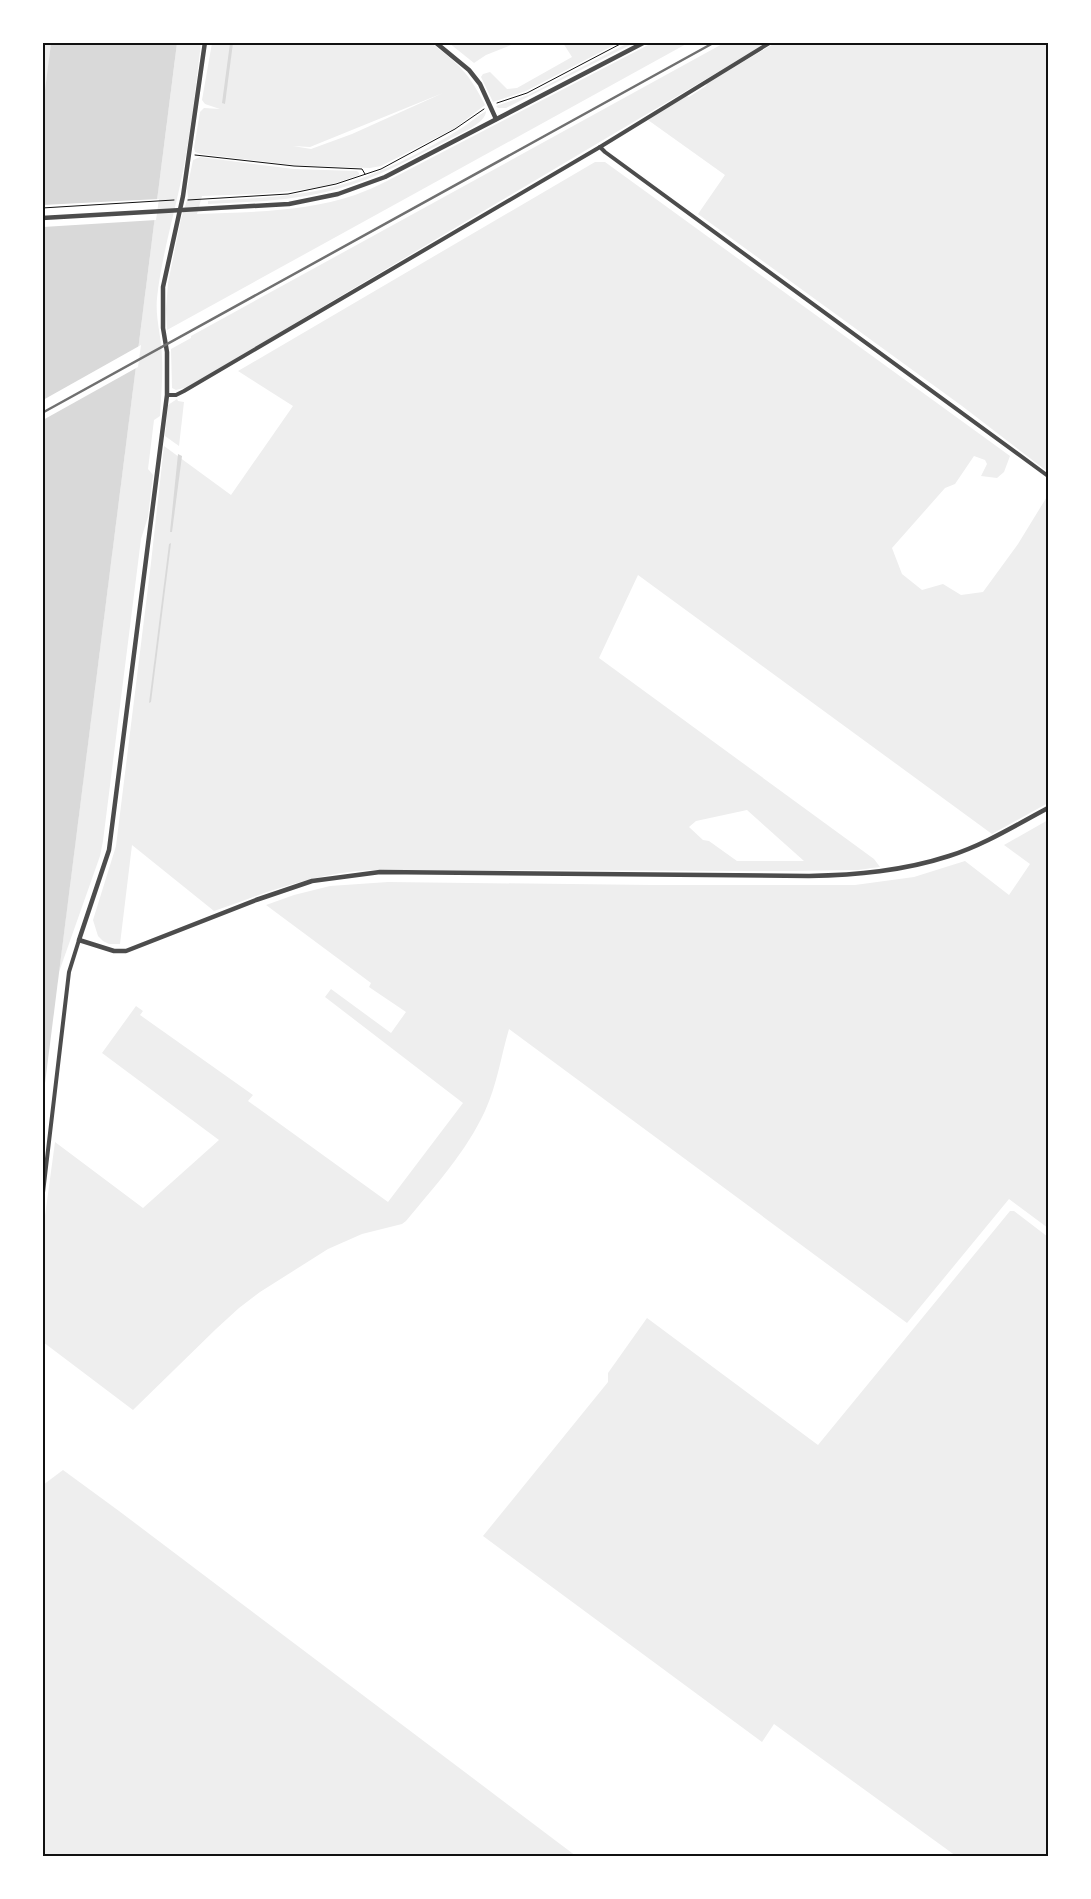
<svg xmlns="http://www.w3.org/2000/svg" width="1091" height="1899" viewBox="0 0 1091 1899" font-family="'Varela Round',sans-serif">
<rect width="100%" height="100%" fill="#fff"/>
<g fill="#eee" fill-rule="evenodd">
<polygon points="43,43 51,43 43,114"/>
<path d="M177,43H201C195,92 190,142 179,190C171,226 161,261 157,298C155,319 162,338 162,358C163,377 161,397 160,416L154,420L148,469L153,475L148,517L141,539L103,841L100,856L59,972Z"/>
<path d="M212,43H431C459,64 469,73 485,105L455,128L381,166L370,168L294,165L201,154L195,152L194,148L200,112L204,108L220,109L205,104L202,100ZM443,93L352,134L311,149L293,146L310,147Z"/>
<polygon points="449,43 516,43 486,55 474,63"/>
<polygon points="563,43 618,43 526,91 493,102 481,77 483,74 490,72 507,89 517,88 572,57"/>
<polygon points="628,43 634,43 506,108 498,108 496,106 528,95"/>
<path d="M652,43H688L167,330L166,309L168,283L181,219L188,197L187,189L193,160L200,157L294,169L357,171L359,173V175C309,195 254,194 202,196L197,214C249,212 305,212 355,195C366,191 377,186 387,181Z"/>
<path d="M724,43H767C574,157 381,272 188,387L176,390L172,388L171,349L191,338V336Z"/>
<polygon points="775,43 1048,43 1048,472 962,406 698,214 725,175 648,120 686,96 689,97 706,86 707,83"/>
<path d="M486,111C486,124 458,134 448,140C412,158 376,179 337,189C294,201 251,202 208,204V201C251,198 294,198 336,186C376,176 423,152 457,131C467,125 476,117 486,111Z"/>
<path d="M595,162H605L1010,456L1004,472L997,478L981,476L987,464L985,460L974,456L955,484L945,488L892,548L902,574L922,590L943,584L961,595L983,592L1018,544L1048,495V803L992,834L638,575L599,658L874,859L880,867L858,870L793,871L369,870C312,874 267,892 214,911L132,845L120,944H109L103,941L98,936L93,920L116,846L151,563L164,446L231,495L293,406L238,371ZM747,810L804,861H737L709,841L703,840L689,827L696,821Z"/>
<polygon points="177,399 178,401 184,402 179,446 165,436 168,405"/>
<path d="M1048,820V1228L1009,1199L907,1323L509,1029C501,1056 497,1085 485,1111C466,1152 435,1186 406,1221L402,1224L362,1234L328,1249L260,1292L239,1308L216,1329L133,1410L43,1342L42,1238L55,1142L143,1208L219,1140L102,1053L136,1006L143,1011L140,1015L253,1095L248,1101L388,1202L463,1103L325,997L331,989L391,1033L406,1012L369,987L371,983L266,905L294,895L330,886L388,882L652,885H855L914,877L965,861L1009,895L1030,864L1004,845Z"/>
<polygon points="1010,1211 1014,1211 1048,1237 1048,1856 956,1856 774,1724 762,1742 483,1536 608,1382 608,1373 647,1318 818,1445"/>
<polygon points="63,1470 119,1511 576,1856 43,1856 43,1485"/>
</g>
<g fill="#d9d9d9">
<polygon points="51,43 177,43 43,1099 42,114"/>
<polygon points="230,43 233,43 225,104 222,103"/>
<polygon points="178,454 182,456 172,532 170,532"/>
<polygon points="171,543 151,702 149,703 169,544"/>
</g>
<g fill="#fff">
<polygon points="159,199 156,220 43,227 43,205"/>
<polygon points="141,345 138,367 43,420 43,400"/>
</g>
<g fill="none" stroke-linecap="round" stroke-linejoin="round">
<g stroke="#111" stroke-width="1">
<polyline points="497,103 527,93 624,42"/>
<polyline points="195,155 294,166 362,169 365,174"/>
<polyline points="188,200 288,194 336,184 381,169 455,129 484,109"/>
<polyline points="42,208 174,200"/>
</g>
<g stroke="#4c4c4c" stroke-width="4">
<polyline points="600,147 605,152 1048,476"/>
<polyline points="167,395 176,395 184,391 600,147 771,42"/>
<polyline points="42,1201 69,972 79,940"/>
</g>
<g stroke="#4c4c4c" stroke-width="4.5">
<path d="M205,42L183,196L163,287V328L167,352V395L109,850L79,940L114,951H126L256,900L312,881L380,872L809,876C856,875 903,871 949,856C984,845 1016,825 1048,808"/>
<polyline points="435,42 469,70 480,84 496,119"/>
<polyline points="42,218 289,204 338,194 385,177 645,42"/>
</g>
<polyline stroke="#707070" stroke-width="2.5" points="42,413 715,42"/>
</g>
<rect width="1091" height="1899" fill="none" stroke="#ffffff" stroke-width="88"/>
<rect x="44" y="44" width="1003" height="1811" fill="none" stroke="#111" stroke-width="2"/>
</svg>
